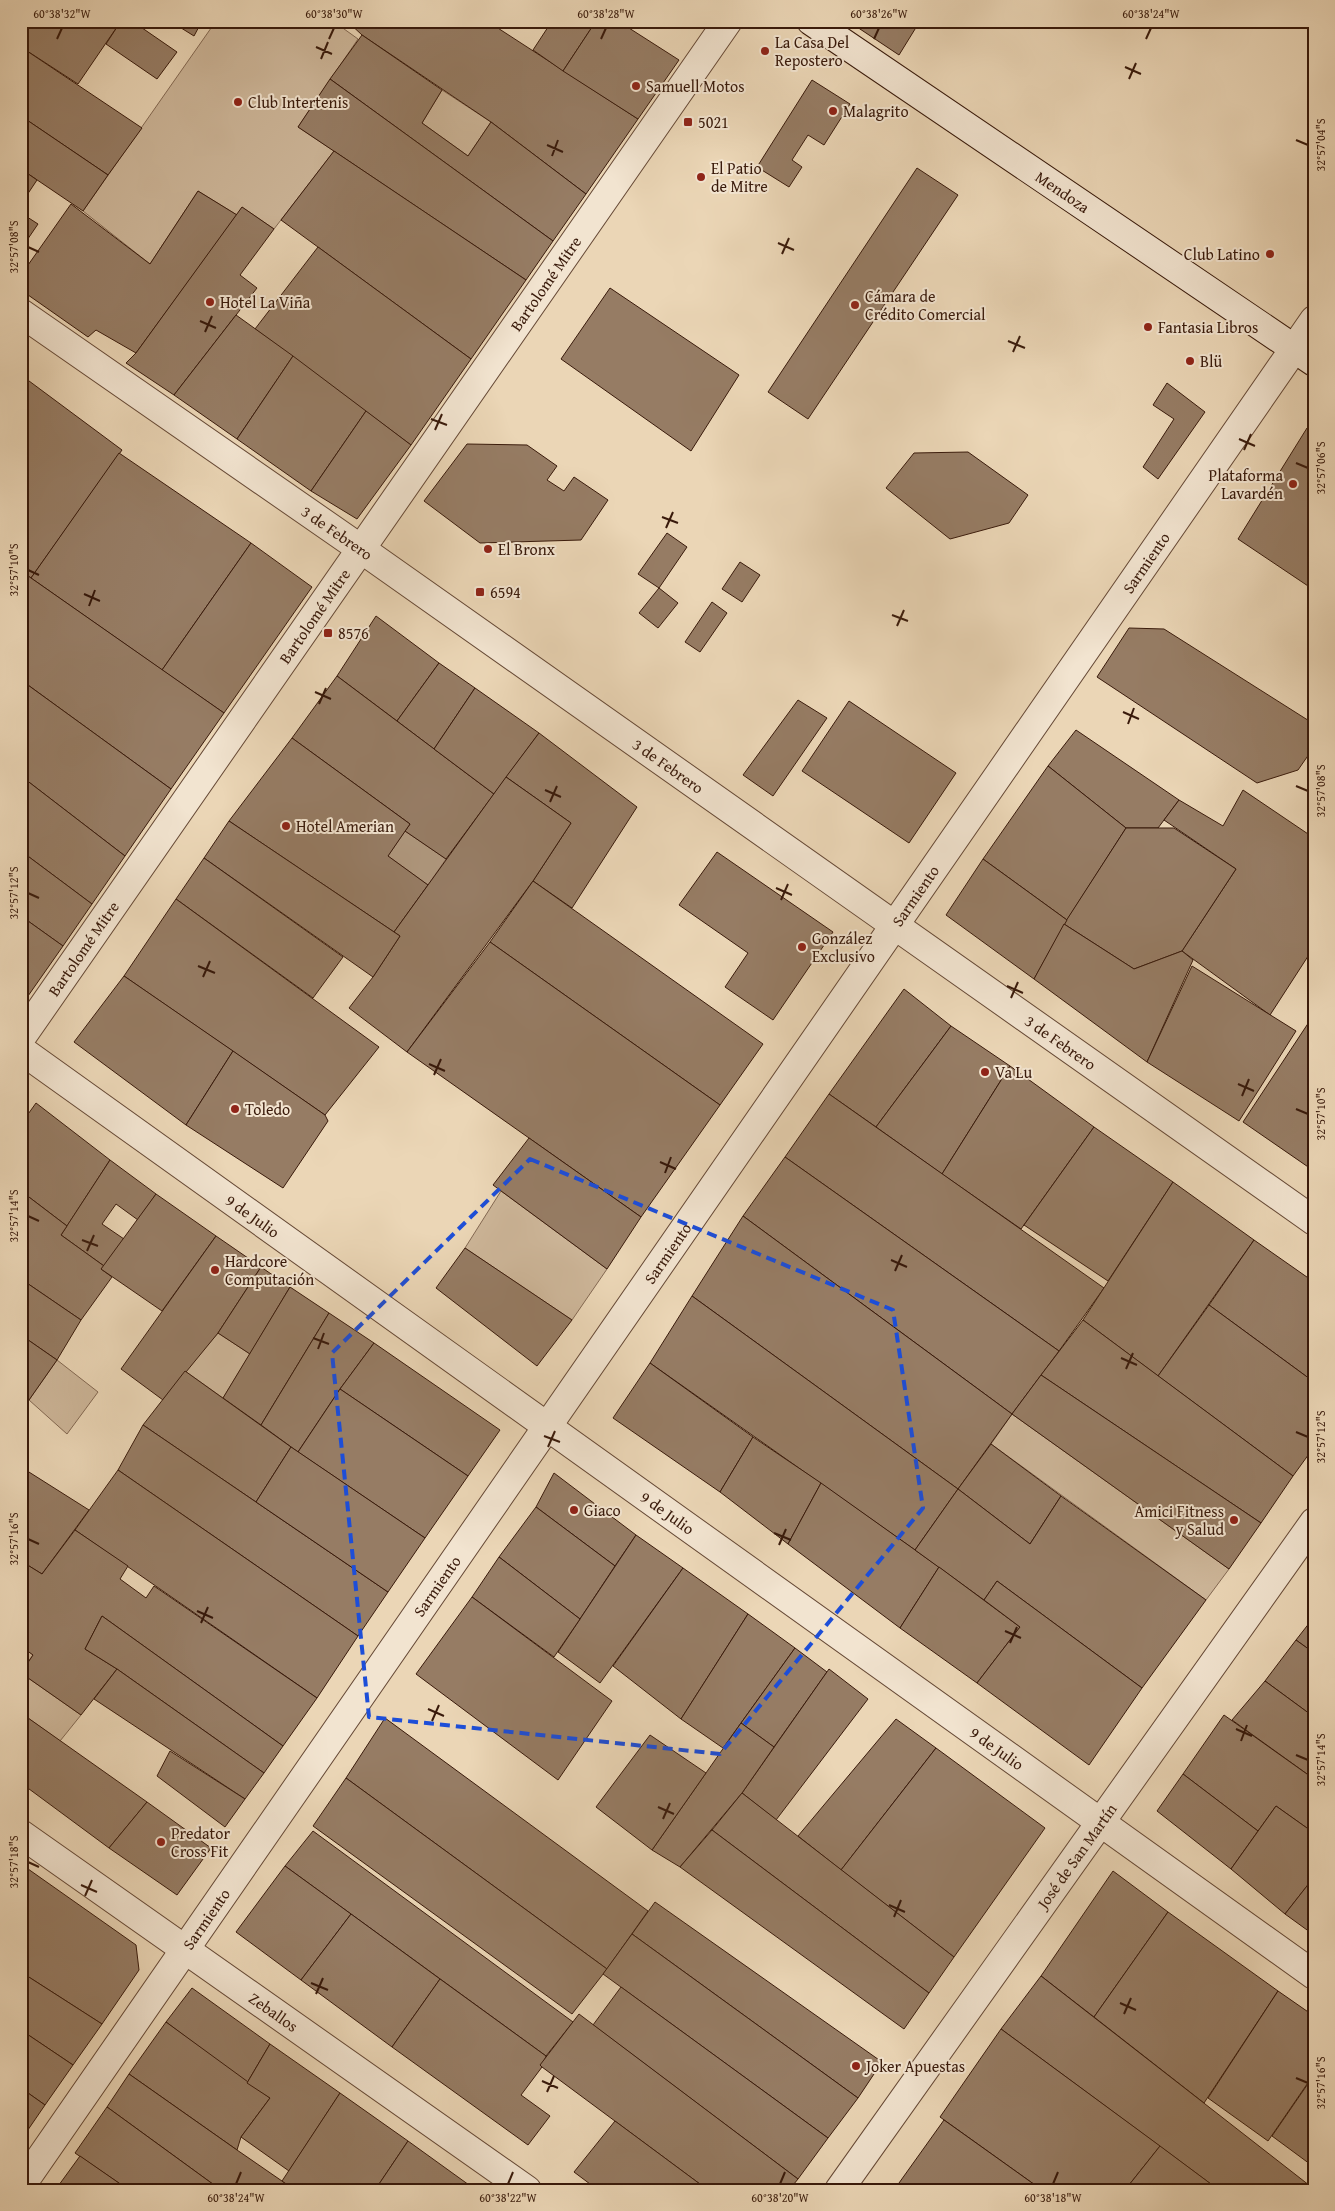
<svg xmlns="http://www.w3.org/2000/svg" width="1335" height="2211" viewBox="0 0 1335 2211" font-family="'Gentium Book Plus',serif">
<rect width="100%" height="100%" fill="#ebd6b6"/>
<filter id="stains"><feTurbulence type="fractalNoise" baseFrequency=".004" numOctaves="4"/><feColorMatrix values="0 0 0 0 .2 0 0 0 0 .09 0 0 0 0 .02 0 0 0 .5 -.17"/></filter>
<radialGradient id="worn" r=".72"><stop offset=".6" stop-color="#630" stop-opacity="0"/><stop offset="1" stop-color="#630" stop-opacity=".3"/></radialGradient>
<g fill="#cdb699" stroke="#836852">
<polygon points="216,21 333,21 358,39 298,127 334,151 274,229 242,207 237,215 198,191 150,264 83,211"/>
<polygon points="442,90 491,122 468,156 422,123"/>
<polygon points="501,1191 607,1269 572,1320 465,1248"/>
<polygon points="218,1333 250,1354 223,1398 185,1371"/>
<polygon points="57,1360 98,1392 67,1434 29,1400"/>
<polygon points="1012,1414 1229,1569 1206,1600 991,1444"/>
<polygon points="21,1646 33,1655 21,1671"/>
<polygon points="21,1673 81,1715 60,1741 21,1713"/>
</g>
<polygon fill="#ae967c" stroke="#7f644f" points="405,831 446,859 428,885 388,856"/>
<g fill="#967c64" stroke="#391a0b">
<polygon points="22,21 121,21 78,84 21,47"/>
<polygon points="121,21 132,21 177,52 157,79 106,44"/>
<polygon points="170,21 202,21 194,36"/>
<polygon points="347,21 487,21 638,119 586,194 491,122 362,35"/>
<polygon points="552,21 596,21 563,71 533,50"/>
<polygon points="596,21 618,21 679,60 638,119 563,71"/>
<polygon points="848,21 920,21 899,55"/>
<polygon points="362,35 442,90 422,123 468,156 491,122 586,194 553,241 330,79"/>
<polygon points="21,47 142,128 108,175 21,116"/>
<polygon points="330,79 553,241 526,280 298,127"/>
<polygon points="812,80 850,104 824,145 808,135 792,160 802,167 789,187 757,167"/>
<polygon points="21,116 108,175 83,211 21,169"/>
<polygon points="334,151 526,280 471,359 281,220"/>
<polygon points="917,168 958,195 808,419 768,392"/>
<polygon points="21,169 37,180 21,204"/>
<polygon points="198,191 237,215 136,353 96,330 88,337 21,290 21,275 71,204 150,264"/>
<polygon points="242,207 274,229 240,275 257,288 174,395 126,363 136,353"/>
<polygon points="21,213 38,224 21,249"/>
<polygon points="318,247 471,359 411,445 255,329"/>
<polygon points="610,288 739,375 691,451 561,359"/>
<polygon points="236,315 293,356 237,439 174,395"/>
<polygon points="293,356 366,411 311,491 237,439"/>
<polygon points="21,375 122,450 31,578 21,571"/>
<polygon points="1167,383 1205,412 1158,479 1143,467 1174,419 1153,405"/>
<polygon points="366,411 411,445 357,519 311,491"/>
<polygon points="1314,427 1314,590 1238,539 1307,428"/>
<polygon points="467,444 527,445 557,466 547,480 564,491 574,477 608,500 581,540 480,543 424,501"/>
<polygon points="968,452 1028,495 1009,523 950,539 886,488 914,453"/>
<polygon points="119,453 251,543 162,670 31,578"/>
<polygon points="667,533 687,547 659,588 638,574"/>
<polygon points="251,543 312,587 224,713 162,670"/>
<polygon points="740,562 760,575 742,602 722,589"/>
<polygon points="21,571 224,713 171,789 21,680"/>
<polygon points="659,588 678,603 658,628 639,613"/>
<polygon points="712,602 727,613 700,652 685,642"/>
<polygon points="376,616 439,663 397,721 337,676"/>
<polygon points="1129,628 1164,629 1314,724 1314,747 1298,770 1257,783 1097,677"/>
<polygon points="439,663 475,688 434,749 397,721"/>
<polygon points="337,676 494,794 446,859 405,831 410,824 292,738"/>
<polygon points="21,680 171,789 125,856 21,776"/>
<polygon points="475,688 539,733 494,794 434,749"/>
<polygon points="798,700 827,718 773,796 743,775"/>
<polygon points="849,701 956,773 909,843 802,771"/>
<polygon points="1076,730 1179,800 1158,828 1126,828 1048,766"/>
<polygon points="539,733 637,807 572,908 533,881 571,823 506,777"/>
<polygon points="292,738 410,824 388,856 428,885 394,932 229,821"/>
<polygon points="1048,766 1126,828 1067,920 983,859"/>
<polygon points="21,776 125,856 92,904 21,851"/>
<polygon points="506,777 571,823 533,881 407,1052 349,1008 373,977 400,936 394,932"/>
<polygon points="1243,790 1314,838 1314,947 1270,1015 1182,951 1236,869 1164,820 1179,800 1223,826"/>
<polygon points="229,821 400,936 373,977 204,858"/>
<polygon points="1126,828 1174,828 1236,869 1182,951 1134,969 1064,924"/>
<polygon points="21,851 92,904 63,946 21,916"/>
<polygon points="717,852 833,932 773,1020 725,987 748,953 679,905"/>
<polygon points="204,858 343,957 313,998 176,899"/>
<polygon points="983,859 1067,920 1034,979 946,915"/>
<polygon points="533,881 763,1044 720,1105 490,942"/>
<polygon points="176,899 379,1047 325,1115 124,976"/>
<polygon points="21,916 63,946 21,1006"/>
<polygon points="1064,924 1134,969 1182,951 1193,960 1147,1062 1034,979"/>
<polygon points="490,942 720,1105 641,1217 407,1052"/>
<polygon points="1192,966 1296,1031 1239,1121 1147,1062"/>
<polygon points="124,976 233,1051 186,1125 74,1042"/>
<polygon points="904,989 951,1026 876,1127 829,1094"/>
<polygon points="1309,1022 1314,1025 1314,1171 1243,1122"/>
<polygon points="951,1026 1010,1066 942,1174 876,1127"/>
<polygon points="233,1051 325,1115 328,1121 283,1188 186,1125"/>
<polygon points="1010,1066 1094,1127 1021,1229 942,1174"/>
<polygon points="829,1094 1104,1288 1059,1351 785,1157"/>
<polygon points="36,1103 110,1160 67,1226 21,1191 21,1124"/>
<polygon points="1094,1127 1173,1182 1108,1281 1024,1225"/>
<polygon points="529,1138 641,1217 607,1269 493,1185"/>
<polygon points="785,1157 1059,1351 1012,1414 743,1216"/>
<polygon points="110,1160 156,1194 138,1220 116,1204 102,1224 124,1239 104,1266 61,1235"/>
<polygon points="1173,1182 1254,1240 1158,1376 1083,1320"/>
<polygon points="21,1191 67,1226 61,1235 104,1266 101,1269 112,1277 81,1320 21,1279"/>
<polygon points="156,1194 216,1236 162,1311 101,1269"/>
<polygon points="743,1216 1012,1414 958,1489 692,1296"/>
<polygon points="216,1236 261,1267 218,1333 163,1400 121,1369"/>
<polygon points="1254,1240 1314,1282 1314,1382 1209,1305"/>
<polygon points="465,1248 572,1320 537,1366 436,1288"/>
<polygon points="261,1267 290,1287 250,1354 218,1333"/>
<polygon points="21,1279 81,1320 57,1360 21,1335"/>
<polygon points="290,1287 329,1313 261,1425 223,1398"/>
<polygon points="692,1296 958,1489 915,1550 650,1363"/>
<polygon points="1209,1305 1314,1382 1314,1447 1293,1476 1158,1376"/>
<polygon points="329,1313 374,1343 340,1389 298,1452 261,1425"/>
<polygon points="1083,1320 1293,1476 1261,1523 1041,1375"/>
<polygon points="21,1335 57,1360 29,1400 21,1395"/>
<polygon points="374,1343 500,1430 468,1476 340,1389"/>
<polygon points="650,1363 753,1437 720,1492 613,1418"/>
<polygon points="185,1371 291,1447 256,1502 143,1425"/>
<polygon points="1041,1375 1261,1523 1229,1569 1012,1414"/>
<polygon points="340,1389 468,1476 425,1538 298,1452"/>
<polygon points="143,1425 388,1592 358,1636 118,1470"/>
<polygon points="753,1437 821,1483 788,1544 720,1492"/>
<polygon points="991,1444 1061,1496 1030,1544 958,1489"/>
<polygon points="291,1447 425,1538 388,1592 256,1502"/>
<polygon points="21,1467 89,1510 42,1574 21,1561"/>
<polygon points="118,1470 358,1636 317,1698 75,1530"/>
<polygon points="554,1473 636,1535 615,1566 536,1507"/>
<polygon points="821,1483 939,1567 900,1628 788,1544"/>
<polygon points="958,1489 1030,1544 1061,1496 1206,1600 1142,1688 997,1581 984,1600 915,1550"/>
<polygon points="536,1507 615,1566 580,1619 499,1557"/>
<polygon points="75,1530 128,1566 120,1579 146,1598 154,1586 317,1698 283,1746 102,1616 85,1649 117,1669 81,1715 21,1673 33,1655 21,1646 21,1561 42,1574"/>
<polygon points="636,1535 683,1568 600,1683 558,1652"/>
<polygon points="499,1557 580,1619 554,1657 472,1597"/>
<polygon points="939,1567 1020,1627 977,1683 900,1628"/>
<polygon points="683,1568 748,1614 681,1719 613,1666"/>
<polygon points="997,1581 1142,1688 1089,1765 977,1683 1020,1627 984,1600"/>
<polygon points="472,1597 612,1701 558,1780 416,1674"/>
<polygon points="748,1614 795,1648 723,1748 681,1719"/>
<polygon points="102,1616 283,1746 264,1773 117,1669 85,1649"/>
<polygon points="1314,1617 1314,1653 1296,1640"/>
<polygon points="1296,1640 1314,1653 1314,1717 1265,1681"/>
<polygon points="795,1648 827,1672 774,1747 741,1723"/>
<polygon points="117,1669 264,1773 245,1799 94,1699"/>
<polygon points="829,1669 868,1699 776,1820 742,1793"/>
<polygon points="1265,1681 1314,1717 1314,1779 1232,1720"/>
<polygon points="21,1713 147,1802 109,1848 21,1783"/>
<polygon points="1224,1715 1314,1779 1314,1833 1276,1806 1258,1831 1183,1774"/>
<polygon points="385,1718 648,1911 607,1969 346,1778"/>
<polygon points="896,1719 936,1748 841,1870 798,1836"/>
<polygon points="741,1723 774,1747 742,1793 680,1867 652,1850"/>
<polygon points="650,1735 706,1773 652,1850 596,1807"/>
<polygon points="936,1748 1045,1828 954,1957 841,1870"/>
<polygon points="170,1751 245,1799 225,1827 157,1776"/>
<polygon points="1183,1774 1258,1831 1231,1869 1157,1811"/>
<polygon points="346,1778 607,1969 572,2014 313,1826"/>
<polygon points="742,1793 954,1957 929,1993 712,1830"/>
<polygon points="147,1802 211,1848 177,1895 109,1848"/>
<polygon points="1276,1806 1314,1833 1314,1877 1285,1914 1231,1869"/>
<polygon points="712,1830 929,1993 904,2029 680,1867"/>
<polygon points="313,1831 573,2022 546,2056 285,1866"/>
<polygon points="21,1864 136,1945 139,1970 102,2024 21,1972"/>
<polygon points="285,1866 351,1914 301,1980 236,1932"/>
<polygon points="1113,1871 1168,1912 1094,2017 1041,1976"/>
<polygon points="1314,1877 1314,1935 1285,1914"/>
<polygon points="655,1902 882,2062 858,2098 632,1934"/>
<polygon points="1168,1912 1278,1991 1204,2103 1094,2017"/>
<polygon points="351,1914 440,1979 392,2047 301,1980"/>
<polygon points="632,1934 858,2098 828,2138 603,1974"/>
<polygon points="21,1972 102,2024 73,2065 21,2030"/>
<polygon points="1041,1976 1314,2189 1314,2190 1219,2190 1001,2029"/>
<polygon points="440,1979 546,2056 542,2067 521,2095 550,2116 528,2145 392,2047"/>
<polygon points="621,1987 828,2138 798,2179 593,2025"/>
<polygon points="192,1988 270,2044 247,2083 166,2022"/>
<polygon points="1278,1991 1314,2016 1314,2074 1268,2141 1208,2098"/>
<polygon points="579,2014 798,2179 789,2190 708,2190 542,2067 540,2065"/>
<polygon points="166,2022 270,2098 241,2137 237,2150 129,2074"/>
<polygon points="1001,2029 1160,2146 1125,2190 1042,2190 940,2117"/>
<polygon points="21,2030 73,2065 45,2105 21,2088"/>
<polygon points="270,2044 340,2093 289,2171 241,2137 270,2098 247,2083"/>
<polygon points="129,2074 237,2150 295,2190 221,2190 107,2107"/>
<polygon points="1314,2075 1314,2167 1272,2136"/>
<polygon points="21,2088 45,2105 21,2140"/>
<polygon points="340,2093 408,2141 375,2190 295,2190 282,2181"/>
<polygon points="107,2107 221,2190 129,2190 75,2153"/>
<polygon points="944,2120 1042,2190 894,2190"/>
<polygon points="615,2121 708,2190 598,2190 574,2172"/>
<polygon points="408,2141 476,2190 375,2190"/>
<polygon points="1160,2146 1219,2190 1125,2190"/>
<polygon points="80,2156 129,2190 56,2189"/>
</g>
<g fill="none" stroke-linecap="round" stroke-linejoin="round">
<g stroke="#664936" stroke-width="30">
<g id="street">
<path id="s1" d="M21,313L361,549L1314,1221"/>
<path id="s2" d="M21,1038L728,21"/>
<path id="s3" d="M21,1050L1314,1975"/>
<path id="s4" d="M21,1834L527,2190"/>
<path id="s5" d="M21,2186L1314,320"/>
<path id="s6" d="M839,2190L1314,1522"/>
</g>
</g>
<g stroke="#391a0b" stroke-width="30">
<g id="secondary">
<path id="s7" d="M811,21L1314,362"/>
</g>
</g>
<use href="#street" stroke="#f2e4d0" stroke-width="28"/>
<use href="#secondary" stroke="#f2e4d0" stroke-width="28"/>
</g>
<path fill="none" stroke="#1d4ed8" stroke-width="4" stroke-dasharray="10 6" stroke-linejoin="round" d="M530,1159L893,1310L923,1508L720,1754L369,1717L332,1353Z"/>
<path fill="none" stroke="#391a0b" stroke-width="2" d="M57,39L62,28M329,39L334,28M601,39L606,28M874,39L879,28M1146,39L1151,28M316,47L332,54M321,59L328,42M1125,67L1141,74M1129,79L1136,63M1296,140L1308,145M547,145L563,152M552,156L558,140M778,243L794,250M28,247L39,252M782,254L789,238M200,321L216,328M205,332L212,316M1008,341L1025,348M1013,352L1020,336M431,419L447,425M435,430L442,414M1239,439L1255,446M1244,450L1251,434M1296,463L1308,468M662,517L678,523M666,528L673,512M28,570L39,575M84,594L100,601M89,606L95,590M892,615L908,621M897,626L904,610M315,692L331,699M319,704L326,688M1123,712L1139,719M1128,724L1134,708M1296,786L1308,791M545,790L561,797M550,802L557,786M776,888L792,895M28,893L39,898M781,900L788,884M198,966L215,973M203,977L210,961M1007,986L1023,993M1011,998L1018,982M429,1064L445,1071M434,1075L441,1059M1238,1084L1254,1091M1242,1096L1249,1079M1296,1109L1308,1114M660,1162L676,1169M665,1173L671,1157M28,1216L39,1221M82,1240L98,1246M87,1251L94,1235M891,1260L907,1267M895,1271L902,1255M313,1338L329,1344M318,1349L324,1333M1121,1358L1137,1365M1126,1369L1133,1353M1296,1432L1308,1437M544,1436L560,1442M548,1447L555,1431M774,1533L791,1540M28,1539L39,1544M779,1545L786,1529M197,1611L213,1618M201,1623L208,1607M1005,1631L1021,1638M1010,1643L1017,1627M428,1709L444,1716M432,1721L439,1705M1236,1729L1252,1736M1241,1741L1247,1725M1296,1755L1308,1760M658,1807L674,1814M663,1819L670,1803M28,1862L39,1867M81,1885L97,1892M85,1896L92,1880M889,1905L905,1912M894,1917L901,1900M311,1983L328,1990M316,1994L323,1978M1120,2003L1136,2010M1124,2014L1131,1998M1296,2078L1308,2083M542,2081L558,2088M547,2092L554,2076M236,2184L241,2172M508,2184L513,2172M780,2184L785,2172M1053,2184L1058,2172"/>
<g fill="#8f2418" stroke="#f2e4d0" stroke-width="2">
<circle cx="765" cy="51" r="5"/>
<circle cx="636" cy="86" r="5"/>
<circle cx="238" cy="102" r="5"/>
<circle cx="833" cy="111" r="5"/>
<rect x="683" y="117" width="10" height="10" rx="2.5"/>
<circle cx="701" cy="177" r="5"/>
<circle cx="1270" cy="254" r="5"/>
<circle cx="210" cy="302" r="5"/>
<circle cx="855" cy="305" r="5"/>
<circle cx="1148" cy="327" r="5"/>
<circle cx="1190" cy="361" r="5"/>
<circle cx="1293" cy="484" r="5"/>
<circle cx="488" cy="549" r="5"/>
<rect x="475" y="587" width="10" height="10" rx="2.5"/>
<rect x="323" y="628" width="10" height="10" rx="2.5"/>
<circle cx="286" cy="826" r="5"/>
<circle cx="802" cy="947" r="5"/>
<circle cx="985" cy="1072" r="5"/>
<circle cx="235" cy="1109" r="5"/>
<circle cx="215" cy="1270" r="5"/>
<circle cx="574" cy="1510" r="5"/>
<circle cx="1234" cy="1520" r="5"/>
<circle cx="161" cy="1842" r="5"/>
<circle cx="856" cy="2066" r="5"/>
</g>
<g text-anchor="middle" stroke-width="4" stroke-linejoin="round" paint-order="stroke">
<g font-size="16" fill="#391a0b" stroke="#f2e4d0" text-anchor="start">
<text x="775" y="48">La Casa Del<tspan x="775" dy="18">Repostero</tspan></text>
<text x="646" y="92">Samuell Motos</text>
<text x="248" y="108">Club Intertenis</text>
<text x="843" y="117">Malagrito</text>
<text x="698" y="128">5021</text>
<text x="711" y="174">El Patio<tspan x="711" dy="18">de Mitre</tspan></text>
<text x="1260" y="260" text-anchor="end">Club Latino</text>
<text x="865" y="302">Cámara de<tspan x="865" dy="18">Crédito Comercial</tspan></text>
<text x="220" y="308">Hotel La Viña</text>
<text x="1158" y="333">Fantasia Libros</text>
<text x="1200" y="367">Blü</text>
<text x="1283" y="481" text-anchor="end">Plataforma<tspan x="1283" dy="18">Lavardén</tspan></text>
<text x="498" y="555">El Bronx</text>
<text x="490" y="598">6594</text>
<text x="338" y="639">8576</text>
<text x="296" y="832">Hotel Amerian</text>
<text x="812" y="944">González<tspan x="812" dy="18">Exclusivo</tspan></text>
<text x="995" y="1078">Va Lu</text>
<text x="245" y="1115">Toledo</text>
<text x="225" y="1267">Hardcore<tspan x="225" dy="18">Computación</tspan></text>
<text x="584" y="1516">Giaco</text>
<text x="1224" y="1517" text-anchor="end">Amici Fitness<tspan x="1224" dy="18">y Salud</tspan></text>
<text x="171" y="1839">Predator<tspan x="171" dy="18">Cross Fit</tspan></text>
<text x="866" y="2072">Joker Apuestas</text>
</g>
<g font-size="16" fill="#391a0b" stroke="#f2e4d0">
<text dy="6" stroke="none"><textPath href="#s7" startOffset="304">Mendoza</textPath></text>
<text dy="6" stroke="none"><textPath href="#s2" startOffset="919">Bartolomé Mitre</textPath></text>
<text dy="6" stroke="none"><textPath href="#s1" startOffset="385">3 de Febrero</textPath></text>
<text dy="6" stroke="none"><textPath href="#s5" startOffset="1975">Sarmiento</textPath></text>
<text dy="6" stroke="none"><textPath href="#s2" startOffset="514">Bartolomé Mitre</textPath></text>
<text dy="6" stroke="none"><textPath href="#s1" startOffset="790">3 de Febrero</textPath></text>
<text dy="6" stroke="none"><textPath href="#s5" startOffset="1570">Sarmiento</textPath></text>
<text dy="6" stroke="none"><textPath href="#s2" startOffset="109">Bartolomé Mitre</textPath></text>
<text dy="6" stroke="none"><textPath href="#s1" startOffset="1270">3 de Febrero</textPath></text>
<text dy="6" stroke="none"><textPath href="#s3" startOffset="285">9 de Julio</textPath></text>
<text dy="6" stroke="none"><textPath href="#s5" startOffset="1135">Sarmiento</textPath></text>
<text dy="6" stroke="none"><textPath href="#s3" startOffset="795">9 de Julio</textPath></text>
<text dy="6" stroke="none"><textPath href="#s5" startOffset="730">Sarmiento</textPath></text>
<text dy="6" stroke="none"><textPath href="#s3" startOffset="1200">9 de Julio</textPath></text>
<text dy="6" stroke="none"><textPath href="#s6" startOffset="410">José de San Martín</textPath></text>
<text dy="6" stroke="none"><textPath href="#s5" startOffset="325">Sarmiento</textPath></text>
<text dy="6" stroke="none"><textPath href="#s4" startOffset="309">Zeballos</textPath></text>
</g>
</g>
<rect width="1335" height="2211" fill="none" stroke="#ebd6b6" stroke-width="55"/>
<rect x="28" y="28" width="1280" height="2156" fill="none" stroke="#391a0b" stroke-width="2"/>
<g font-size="12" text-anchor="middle" fill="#391a0b">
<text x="62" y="18">60°38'32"W</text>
<text x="334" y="18">60°38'30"W</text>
<text x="606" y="18">60°38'28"W</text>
<text x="879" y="18">60°38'26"W</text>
<text x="1151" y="18">60°38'24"W</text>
<text transform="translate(1321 145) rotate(-90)" y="4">32°57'04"S</text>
<text transform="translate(14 247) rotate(-90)" y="4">32°57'08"S</text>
<text transform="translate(1321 468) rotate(-90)" y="4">32°57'06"S</text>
<text transform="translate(14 570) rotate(-90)" y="4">32°57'10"S</text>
<text transform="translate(1321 791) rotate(-90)" y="4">32°57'08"S</text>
<text transform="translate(14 893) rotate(-90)" y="4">32°57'12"S</text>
<text transform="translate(1321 1114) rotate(-90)" y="4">32°57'10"S</text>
<text transform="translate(14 1216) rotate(-90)" y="4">32°57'14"S</text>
<text transform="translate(1321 1437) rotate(-90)" y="4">32°57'12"S</text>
<text transform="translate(14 1539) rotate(-90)" y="4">32°57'16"S</text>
<text transform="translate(1321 1760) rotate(-90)" y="4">32°57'14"S</text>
<text transform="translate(14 1862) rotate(-90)" y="4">32°57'18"S</text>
<text transform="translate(1321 2083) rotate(-90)" y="4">32°57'16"S</text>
<text x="236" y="2202">60°38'24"W</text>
<text x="508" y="2202">60°38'22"W</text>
<text x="780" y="2202">60°38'20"W</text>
<text x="1053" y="2202">60°38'18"W</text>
</g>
<rect width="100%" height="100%" filter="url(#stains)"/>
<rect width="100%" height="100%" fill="url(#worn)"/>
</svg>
